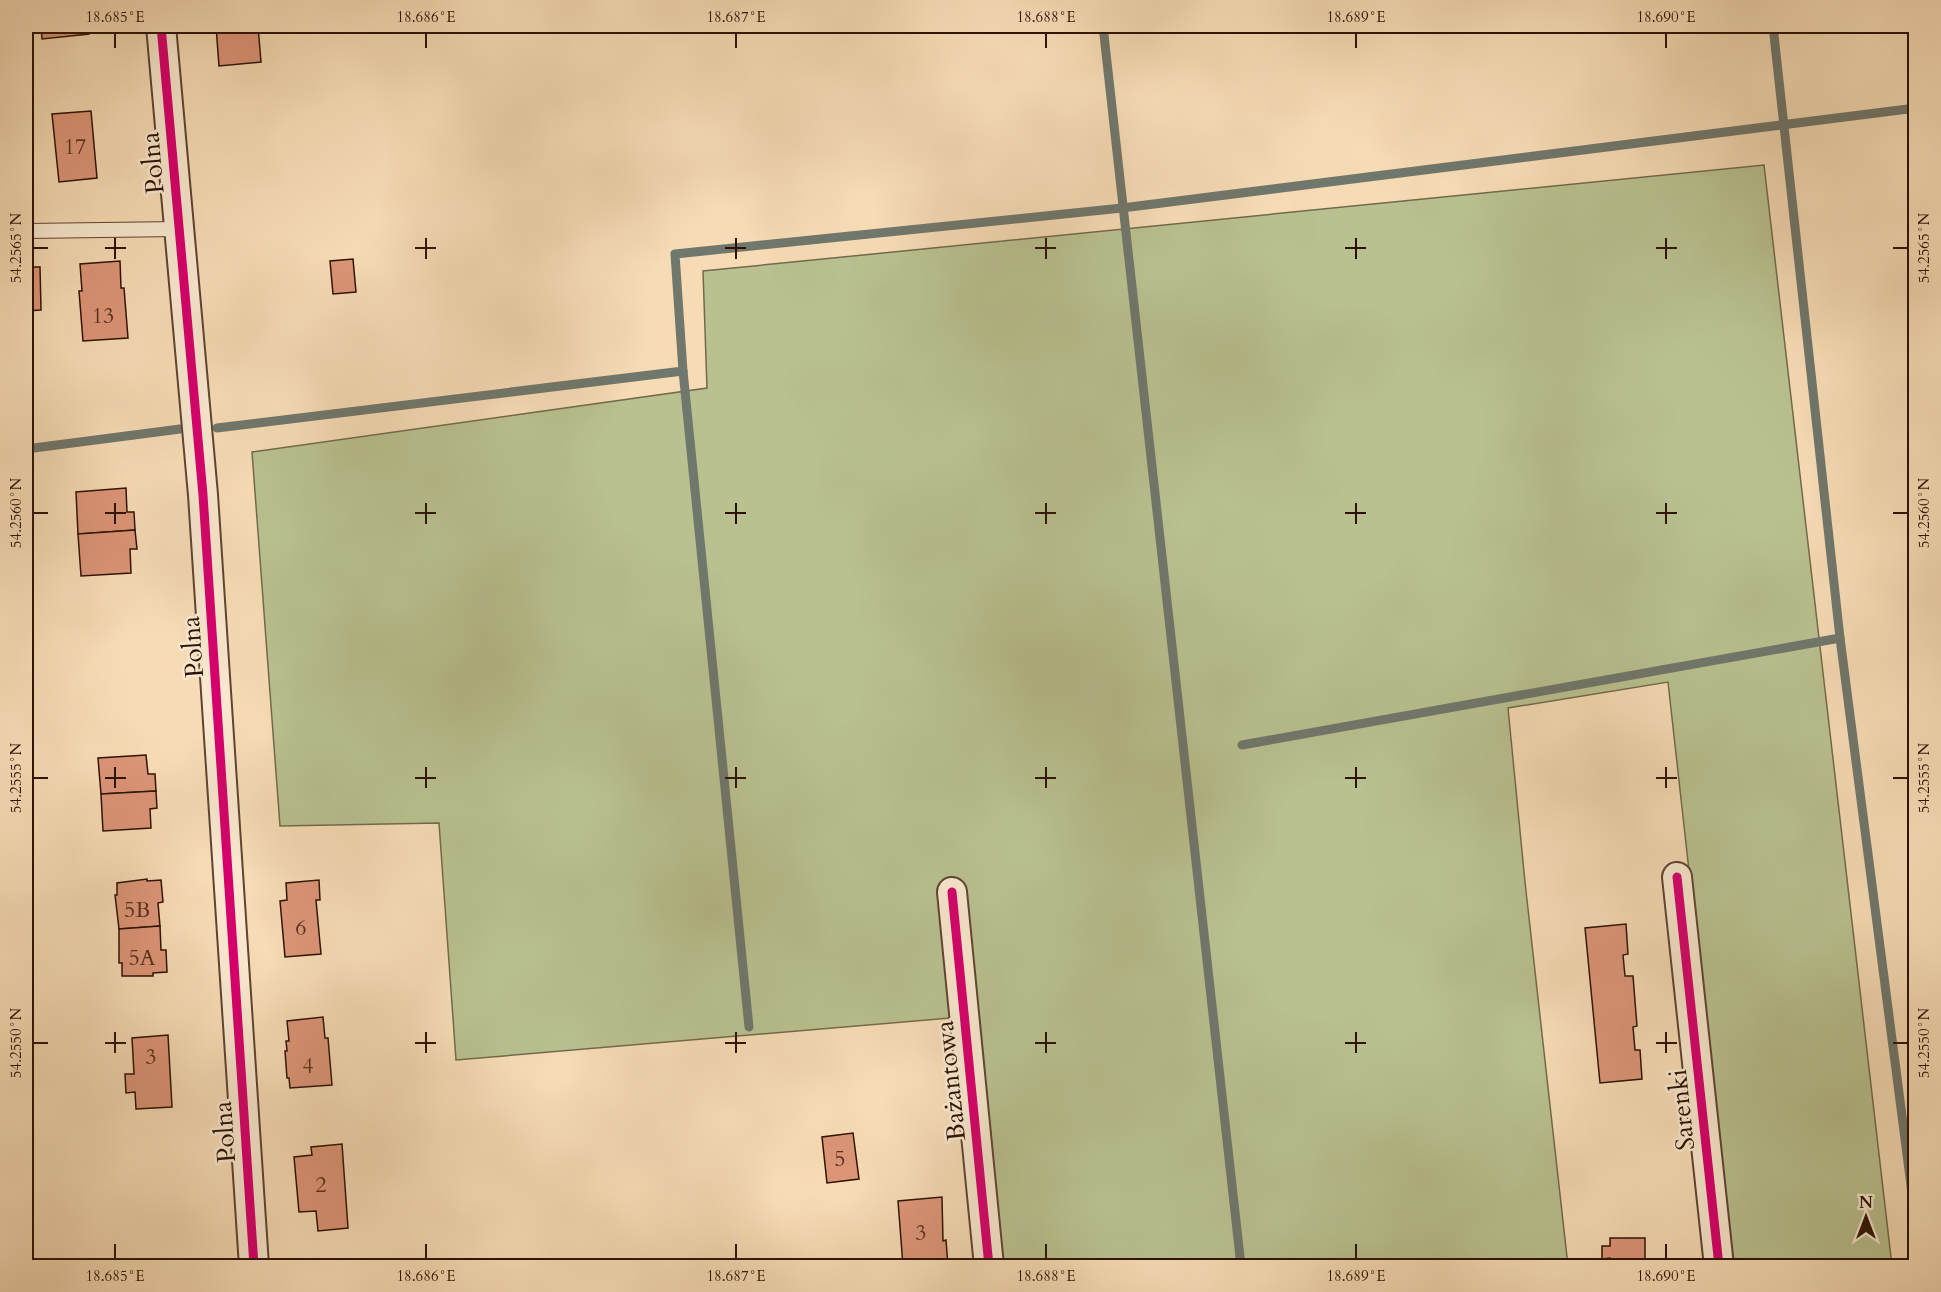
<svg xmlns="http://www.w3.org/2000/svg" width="1941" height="1292" viewBox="0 0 1941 1292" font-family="Cardo,serif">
<rect width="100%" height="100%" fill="#f6dbb5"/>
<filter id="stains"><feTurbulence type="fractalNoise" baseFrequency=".00333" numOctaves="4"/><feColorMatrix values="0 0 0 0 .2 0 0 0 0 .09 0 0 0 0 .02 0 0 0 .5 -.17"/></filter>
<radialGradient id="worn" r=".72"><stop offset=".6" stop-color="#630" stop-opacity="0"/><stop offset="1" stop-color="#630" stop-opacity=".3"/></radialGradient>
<polygon fill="#b9c190" stroke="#736a4a" stroke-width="1.5" points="1764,165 1892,1266 1733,1266 1668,682 1508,708 1525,882 1568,1266 1000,1266 962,1017 456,1060 439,823 280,826 252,452 707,388 703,271"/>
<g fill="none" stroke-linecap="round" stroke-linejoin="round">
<g stroke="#70776c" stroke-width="9">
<polyline points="1103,26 1241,1266"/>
<polyline points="1773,26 1840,638 1916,1224"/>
<polyline points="683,371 749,1027"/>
<polyline points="217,428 683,371 675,254 1122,208 1916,108"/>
<polyline points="26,449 180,429"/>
<polyline points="1242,745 1840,638"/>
</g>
</g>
<g fill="#dc9577" stroke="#2d1204" stroke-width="1.5">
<polygon points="41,26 88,26 89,34 42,39"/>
<polygon points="216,26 258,26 261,62 219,66"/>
<polygon points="91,111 97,178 59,182 52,114"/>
<polygon points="353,259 356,292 333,294 330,261"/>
<polygon points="120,261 121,288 124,288 128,338 83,341 79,291 82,291 80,264"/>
<polygon points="26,267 40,267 41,310 26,311"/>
<polygon points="126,488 127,512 134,512 135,530 78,534 76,492"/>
<polygon points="135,530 137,549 130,549 131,573 81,576 78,534"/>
<polygon points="146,755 148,774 155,774 156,791 101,794 98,758"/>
<polygon points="156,791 157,808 150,809 151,828 103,831 101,794"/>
<polygon points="147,879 147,881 161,880 163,902 158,903 160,926 119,929 115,895 117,895 117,883"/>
<polygon points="319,880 320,900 316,900 321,954 285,957 280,901 287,900 286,883"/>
<polygon points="1626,924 1628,954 1623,955 1625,976 1633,976 1637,1026 1633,1027 1635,1050 1640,1050 1642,1079 1600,1083 1585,928"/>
<polygon points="160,926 161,950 166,950 167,972 153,973 153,976 122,976 122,963 119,963 119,929"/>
<polygon points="323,1017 325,1038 328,1038 332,1085 290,1088 289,1078 287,1078 285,1051 287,1051 286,1041 289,1041 287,1021"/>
<polygon points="168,1035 172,1107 136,1109 135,1092 126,1093 125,1074 134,1074 132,1038"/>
<polygon points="853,1133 859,1179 827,1183 822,1137"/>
<polygon points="342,1144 348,1228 318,1231 316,1211 299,1212 294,1157 312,1155 311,1147"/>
<polygon points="942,1197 943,1241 946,1240 948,1266 903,1266 898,1201"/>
<polygon points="1610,1238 1645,1238 1645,1266 1610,1266 1610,1258 1602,1259 1602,1246 1610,1246"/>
</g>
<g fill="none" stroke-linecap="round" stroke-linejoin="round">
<g stroke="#5f4430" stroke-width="16">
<polyline id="lane" points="26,231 179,229"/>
</g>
<g stroke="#5f4430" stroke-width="32">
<g id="street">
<polyline points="161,26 203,495 254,1266"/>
<polyline points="1677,877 1719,1266"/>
<polyline points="952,892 989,1266"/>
</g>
</g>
<use href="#lane" stroke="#f9e8cf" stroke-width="14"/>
<use href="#street" stroke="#f9e8cf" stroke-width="28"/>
<g stroke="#f9e8cf" stroke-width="13">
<g id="cycleway">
<polyline points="161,26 203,495 254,1266"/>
<polyline points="1677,877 1719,1266"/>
<polyline points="952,892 989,1266"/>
</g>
</g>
<use href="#cycleway" stroke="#d6006c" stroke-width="9"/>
</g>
<path fill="none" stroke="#2d1204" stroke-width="2" d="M115,33V48M426,33V48M736,33V48M1046,33V48M1356,33V48M1666,33V48M115,238V259M426,238V259M736,238V259M1046,238V259M1356,238V259M1666,238V259M33,248H48M105,248H126M415,248H436M725,248H746M1035,248H1056M1345,248H1366M1656,248H1677M1893,248H1908M115,503V524M426,503V524M736,503V524M1046,503V524M1356,503V524M1666,503V524M33,513H48M105,513H126M415,513H436M725,513H746M1035,513H1056M1345,513H1366M1656,513H1677M1893,513H1908M115,767V788M426,767V788M736,767V788M1046,767V788M1356,767V788M1666,767V788M33,778H48M105,778H126M415,778H436M725,778H746M1035,778H1056M1345,778H1366M1656,778H1677M1893,778H1908M115,1032V1053M426,1032V1053M736,1032V1053M1046,1032V1053M1356,1032V1053M1666,1032V1053M33,1043H48M105,1043H126M415,1043H436M725,1043H746M1035,1043H1056M1345,1043H1366M1656,1043H1677M1893,1043H1908M115,1244V1259M426,1244V1259M736,1244V1259M1046,1244V1259M1356,1244V1259M1666,1244V1259"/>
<g text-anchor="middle" stroke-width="5" stroke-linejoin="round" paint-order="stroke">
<g font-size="22" fill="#593321">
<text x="75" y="154">17</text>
<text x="103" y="323">13</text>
<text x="137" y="917">5B</text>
<text x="301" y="935">6</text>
<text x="142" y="965">5A</text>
<text x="151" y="1064">3</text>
<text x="308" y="1073">4</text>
<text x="840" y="1166">5</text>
<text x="321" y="1192">2</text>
<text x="921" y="1240">3</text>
</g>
<g font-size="26" fill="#2d1204" stroke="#f9e8cf">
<text transform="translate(152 163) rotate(-95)" y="9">Polna</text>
<text transform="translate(192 647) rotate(-94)" y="9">Polna</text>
<text transform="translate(950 1081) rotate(-96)" y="9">Bażantowa</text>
<text transform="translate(1681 1110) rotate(-96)" y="9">Sarenki</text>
<text transform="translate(224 1132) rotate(-94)" y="9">Polna</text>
</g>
</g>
<rect width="1941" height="1292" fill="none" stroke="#f6dbb5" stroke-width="66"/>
<g transform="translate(1866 1217)" stroke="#f9e8cf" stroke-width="4.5" paint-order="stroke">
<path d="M0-4.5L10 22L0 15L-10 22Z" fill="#2d1204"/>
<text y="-9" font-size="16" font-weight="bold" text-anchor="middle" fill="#2d1204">N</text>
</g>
<rect x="33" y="33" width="1875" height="1226" fill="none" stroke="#2d1204" stroke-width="2"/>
<g font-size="15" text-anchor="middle" fill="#2d1204">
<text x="115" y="22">18.685°E</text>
<text x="426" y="22">18.686°E</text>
<text x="736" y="22">18.687°E</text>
<text x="1046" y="22">18.688°E</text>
<text x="1356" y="22">18.689°E</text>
<text x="1666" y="22">18.690°E</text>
<text transform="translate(16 248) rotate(-90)" y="5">54.2565°N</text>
<text transform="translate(1924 248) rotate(-90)" y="5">54.2565°N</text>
<text transform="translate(16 513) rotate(-90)" y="5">54.2560°N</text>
<text transform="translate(1924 513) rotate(-90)" y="5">54.2560°N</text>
<text transform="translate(16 778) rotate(-90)" y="5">54.2555°N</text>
<text transform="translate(1924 778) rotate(-90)" y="5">54.2555°N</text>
<text transform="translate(16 1043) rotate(-90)" y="5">54.2550°N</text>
<text transform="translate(1924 1043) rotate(-90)" y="5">54.2550°N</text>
<text x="115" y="1281">18.685°E</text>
<text x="426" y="1281">18.686°E</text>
<text x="736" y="1281">18.687°E</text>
<text x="1046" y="1281">18.688°E</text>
<text x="1356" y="1281">18.689°E</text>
<text x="1666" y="1281">18.690°E</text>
</g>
<rect width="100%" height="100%" filter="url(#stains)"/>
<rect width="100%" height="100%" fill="url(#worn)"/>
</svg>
